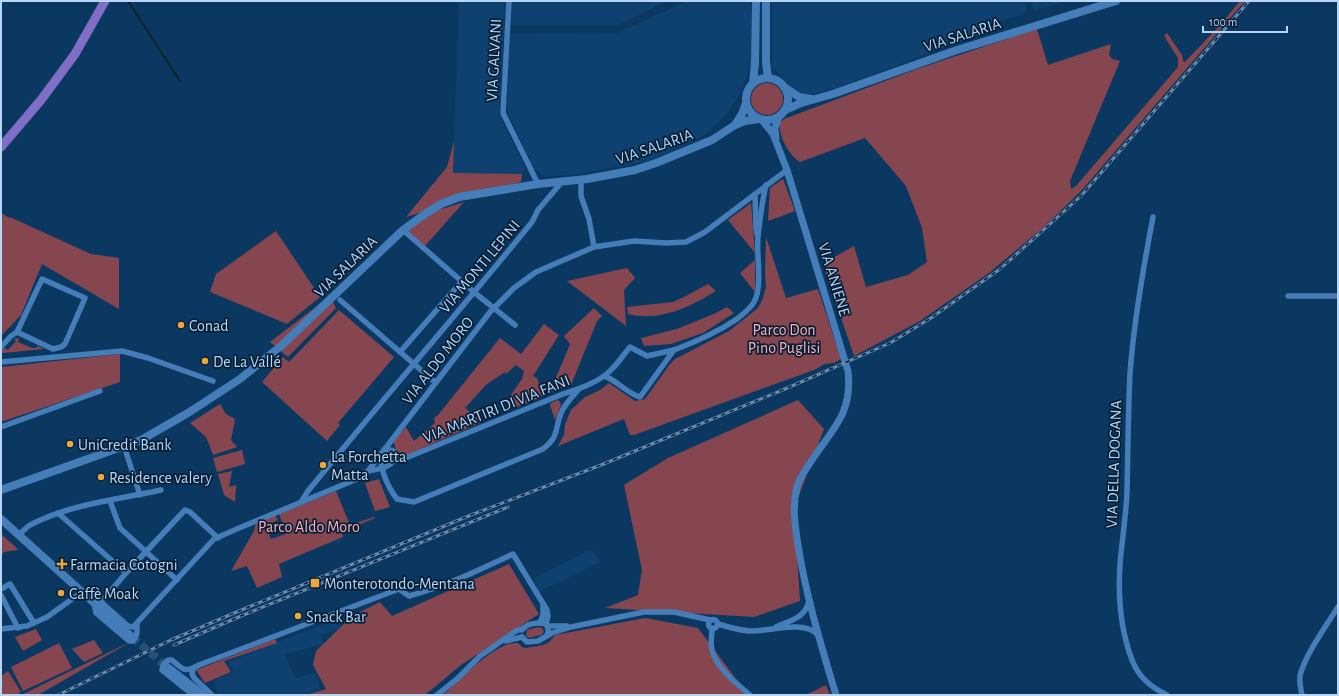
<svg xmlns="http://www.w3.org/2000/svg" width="1339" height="696" viewBox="0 0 1339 696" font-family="'Alegreya Sans',sans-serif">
<rect width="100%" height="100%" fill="#0b3861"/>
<g fill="#0f4170">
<polygon points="459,1 505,1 499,114 525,168 522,174 453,173"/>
<polygon points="512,1 666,1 619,25 510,25"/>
<polygon points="687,1 751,1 752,59 747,76 738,97 724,117 702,137 648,161 577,174 545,177 533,168 507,110 510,34 618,33"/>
<polygon points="772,1 1025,1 1027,7 1027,11 1022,15 992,23 995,30 954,44 836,88 817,93 803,95 791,88 772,66"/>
<polygon points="1031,1 1065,1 1034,11"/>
<polygon points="591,549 600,562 539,592 534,578"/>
<polygon points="337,619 343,628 321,635 324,644 285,654 295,678 315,673 321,689 300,695 218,695 214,681 234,672 228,662"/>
</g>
<g fill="#854650">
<path d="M1240,1H1245L1081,191L1045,226L989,273L920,321L854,356L824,267L829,260L854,246L866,287L908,275L927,262L922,228L906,186L865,138L800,162C789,155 778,136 780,123L784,119L917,69L1037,29L1048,65L1111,44L1109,55L1112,59L1120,61L1070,181L1071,189L1076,186L1178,67V58L1164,36L1167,33L1182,55L1183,61L1185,62L1221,24Z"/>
<circle cx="767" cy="99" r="16"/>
<polygon points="454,141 453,173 522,174 521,182 406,217 447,167"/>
<polygon points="783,179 795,211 768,221 770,188"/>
<polygon points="464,202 425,246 406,230 435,211"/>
<polygon points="751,203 755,253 728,220"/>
<polygon points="1,213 10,218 12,218 91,254 119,258 119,309 42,264 21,315 1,336"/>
<polygon points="276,231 320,297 287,324 210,292 216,274"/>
<polygon points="766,237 786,298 818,289 841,359 834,363 825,364 814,370 634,435 630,435 624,419 558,446 564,435 565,424 571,410 585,397 600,390 609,383 635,401 645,399 670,364 675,359 729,331 758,308 763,298 766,287 765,274"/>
<polygon points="755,260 755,292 740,273"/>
<polygon points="627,268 635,278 624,290 626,326 567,281"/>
<path d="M708,284L716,291C690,307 659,322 628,314L627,307L673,302L686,296Z"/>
<polygon points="330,296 336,308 288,357 270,342"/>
<polygon points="727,307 734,313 703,333 671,344 644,346 641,338 677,329 716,313"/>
<polygon points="594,308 602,316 597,321 571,385 550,392 570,344 564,336"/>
<polygon points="339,310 394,357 338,423 340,425 327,441 262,382 283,357 289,362"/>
<polygon points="544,324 559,335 533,376 537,378 543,396 533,401 514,408 510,396 522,379 524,371 516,365 506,374 505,372 486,385 465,408 482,422 404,456 398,455 393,441 406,427 414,441 435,423 434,418 438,415 500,338 521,354"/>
<polygon points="19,338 18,342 32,348 36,348 38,346 44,349 3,353 1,350 4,348 8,350 16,341 14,339"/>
<polygon points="120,354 120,382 1,422 1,367"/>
<polygon points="558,400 560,402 561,405 555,420 550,405 551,403"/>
<polygon points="798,400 824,429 794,509 800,601 754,617 605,608 638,595 642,570 624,485 668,458"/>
<polygon points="220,404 226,414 235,419 231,440 237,447 213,455 206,437 190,423"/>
<polygon points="242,450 245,464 217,472 213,458"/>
<polygon points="232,471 229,487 236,485 235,502 224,495 218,474"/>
<polygon points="379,479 390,507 375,511 365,483"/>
<polygon points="336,491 350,525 374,517 375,518 342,532 343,537 279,564 282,577 257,588 247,566 231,571 254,531 256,523 275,515 278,520 266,526 271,539 286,534 279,514"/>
<polygon points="1,534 18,549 17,550 4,552 1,556"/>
<polygon points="509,564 539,614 461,665 425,695 306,695 326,689 313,665 316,651 352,616 380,602 392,616"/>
<path d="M645,618L698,628L748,695H443C460,680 495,641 518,643L522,647L526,648L543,645L549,642L555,635Z"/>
<polygon points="538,627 542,628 544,632 541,635 529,638 526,636 527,630"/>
<polygon points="36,629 42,640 23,651 15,637"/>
<polygon points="275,639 277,643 224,661 231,672 205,683 196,670"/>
<polygon points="94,640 103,653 84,662 72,649"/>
<polygon points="132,641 38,695 21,695"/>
<polygon points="59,643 72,668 23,691 11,667"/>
<polygon points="8,671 21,692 16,695 1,695 1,676"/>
<polygon points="826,685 830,695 806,695"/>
</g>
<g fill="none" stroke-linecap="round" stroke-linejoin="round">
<polyline stroke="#0b1e1d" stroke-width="1.5" points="128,1 180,81"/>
<polyline stroke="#255077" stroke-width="8" stroke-dasharray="8 4" stroke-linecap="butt" points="132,637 167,667"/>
<g stroke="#457db8" stroke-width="5.5">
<polyline points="509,1 503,113 538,184"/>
<polyline points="581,180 581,196 589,219 594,247"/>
<polyline points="755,194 756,228 757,234"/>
<path d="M1153,217C1143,269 1134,321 1130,373C1128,413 1128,452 1127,492C1126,516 1122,540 1120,564C1118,595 1121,631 1132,660C1139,678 1151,687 1167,695"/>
<polyline points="403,230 475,293 515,325"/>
<polyline points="1288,296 1338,296"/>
<polyline points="340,300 436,383"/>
<polyline points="1,347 11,336 17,332 42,279 85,298 65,344 61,347 53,349 17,332"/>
<path d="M674,350C698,341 716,333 737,319C743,314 750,309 754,302C763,287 756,254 758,236C760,219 762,201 766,185"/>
<polyline points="400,352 462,281"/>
<polyline points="1,362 122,351 148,358 213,381"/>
<polyline points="1,427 100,391"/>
<polyline points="124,446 140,495"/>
<path d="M380,454C381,470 387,486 397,499L414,502L543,449C560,435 554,431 561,413C565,404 572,397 578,390"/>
<path d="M397,456L404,458L408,457L563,394C579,389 600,382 612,369C619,362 624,354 630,347L647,356L674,350L640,397C626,393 617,380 604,376"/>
<path d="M368,471C380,469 391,468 397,456C394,450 391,449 384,450"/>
<polyline points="110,501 120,528 177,580"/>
<path d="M301,502L308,491C382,400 459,312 532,222L538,210L561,183"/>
<polyline points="58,513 126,573"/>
<path d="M18,535C23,532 27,526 32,524C71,504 120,499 161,490"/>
<polyline points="1,589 10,584 34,623"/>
<polyline points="1,595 18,628"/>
<path d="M94,602L96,613L129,641H133C138,636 137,630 137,623"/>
<polyline points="101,602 128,626 133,627 214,539 239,528 357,479 368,471 490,312 514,288 536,272 594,247 634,241 666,243 686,242 705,232 787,170"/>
<polyline points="101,602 126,573 185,510 190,512 218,538"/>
<circle cx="713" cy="624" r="4.5"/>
<polyline points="540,623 543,615 543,605"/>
<path d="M718,624C728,627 738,630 749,631C768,632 804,619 818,635"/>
<polyline points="547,626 567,626"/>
<path d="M776,627C791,620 806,618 809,600"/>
<path d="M712,628C712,635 710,643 712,650C717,669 736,683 750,695"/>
<polyline points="1,629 27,626 47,617 82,592"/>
<path d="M522,630C527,623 538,622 546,624"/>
<polyline points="522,637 527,642 538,641 552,633 571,627 644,612 674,612 710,620"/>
<polyline points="506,641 522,637"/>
<polyline points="193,669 192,674 195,679 212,695"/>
<path d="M193,695L162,670L163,665L168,660H172C183,670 185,673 199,665L399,589L409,596C446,586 479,570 513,554L547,610L548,616L546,624C549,628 549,631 547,635"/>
<polyline points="437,695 457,679 480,656 516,631 524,628"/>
<path d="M1302,695C1301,689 1299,683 1300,676C1304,657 1327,624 1338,607"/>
</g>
<g stroke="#457db8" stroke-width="7">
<path d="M762,120L773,134L787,170L848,371C853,415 831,430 810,463C805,471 799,478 797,487C792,506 795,526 798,545C806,596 821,645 836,695"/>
<polyline points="776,138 775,128 779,117"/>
</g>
<g stroke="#457db8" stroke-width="8">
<polyline points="766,1 766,62 768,78"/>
<circle cx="767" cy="99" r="21"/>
<polyline points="753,83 755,63 756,1"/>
<polyline points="784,87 799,97 811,99"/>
<polyline points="785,110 801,103 833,94 957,50 1116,1"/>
<polyline points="735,125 742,114 746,103"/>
<polyline points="1,490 141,440 188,413 240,379 281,346 403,230 425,214 441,204 459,197 538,184 587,179 635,170 656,163 712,140 735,125 745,121 759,119"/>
<polyline points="1,519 132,637"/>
<polyline points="167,667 203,695"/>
</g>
<polyline stroke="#806dc6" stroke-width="9" points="1,147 41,100 75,54 105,1"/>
<g stroke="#678baf" stroke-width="3">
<g id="rail">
<polyline points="174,645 241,616 508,507"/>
<polyline points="58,695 171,640 239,611 471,515 601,465 785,389 890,343 931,318 1000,269 1081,196 1249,1"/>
</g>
</g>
<use href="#rail" stroke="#071f36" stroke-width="1.5" stroke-dasharray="4.5" stroke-linecap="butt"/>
</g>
<g fill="#f0a63f" stroke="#071f36" stroke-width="1.5">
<circle cx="181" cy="325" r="4"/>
<circle cx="205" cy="361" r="4"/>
<circle cx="70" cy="444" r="4"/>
<circle cx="323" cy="465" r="4"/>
<circle cx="101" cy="477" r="4"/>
<path d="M60 558h4v4h4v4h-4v4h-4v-4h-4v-4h4z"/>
<rect x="310" y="578" width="10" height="10" rx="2"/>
<circle cx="61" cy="593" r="4"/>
<circle cx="298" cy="616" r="4"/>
</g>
<g text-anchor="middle" stroke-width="3.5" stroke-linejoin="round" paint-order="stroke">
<g font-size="16" fill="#b8d5f5" stroke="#071f36">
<text transform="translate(962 34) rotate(-18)" y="6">VIA SALARIA</text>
<text transform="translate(493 60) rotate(-87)" y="6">VIA GALVANI</text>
<text transform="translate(654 146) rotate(-19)" y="6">VIA SALARIA</text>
<text transform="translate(345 266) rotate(-44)" y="6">VIA SALARIA</text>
<text transform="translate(479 266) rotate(-50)" y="6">VIA MONTI LEPINI</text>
<text transform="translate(835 279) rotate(73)" y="6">VIA ANIENE</text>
<text transform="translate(437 360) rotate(-52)" y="6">VIA ALDO MORO</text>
<text transform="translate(496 408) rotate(-22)" y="6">VIA MARTIRI DI VIA FANI</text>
<text transform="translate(1113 464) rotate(-88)" y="6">VIA DELLA DOGANA</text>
</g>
<g font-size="16" fill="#b8d5f5" stroke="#071f36" text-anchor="start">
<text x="189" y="331">Conad</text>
<text x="213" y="367">De La Vallé</text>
<text x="78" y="450">UniCredit Bank</text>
<text x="331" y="462">La Forchetta<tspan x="331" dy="18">Matta</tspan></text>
<text x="109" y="483">Residence valery</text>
<text x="70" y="570">Farmacia Cotogni</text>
<text x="324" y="589">Monterotondo-Mentana</text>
<text x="69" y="599">Caffè Moak</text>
<text x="306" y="622">Snack Bar</text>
</g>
<g font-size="16" fill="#fdaeb8" stroke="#071f36">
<text x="784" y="335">Parco Don<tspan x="784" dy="18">Pino Puglisi</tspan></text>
<text x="309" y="532">Parco Aldo Moro</text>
</g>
</g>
<rect width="1339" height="696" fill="none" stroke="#b8d5f5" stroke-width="4"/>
<path d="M1203 26v6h84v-6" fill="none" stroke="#b8d5f5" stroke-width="2"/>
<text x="1209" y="26" font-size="12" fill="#b8d5f5" stroke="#071f36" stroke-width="3" paint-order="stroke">100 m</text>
</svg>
